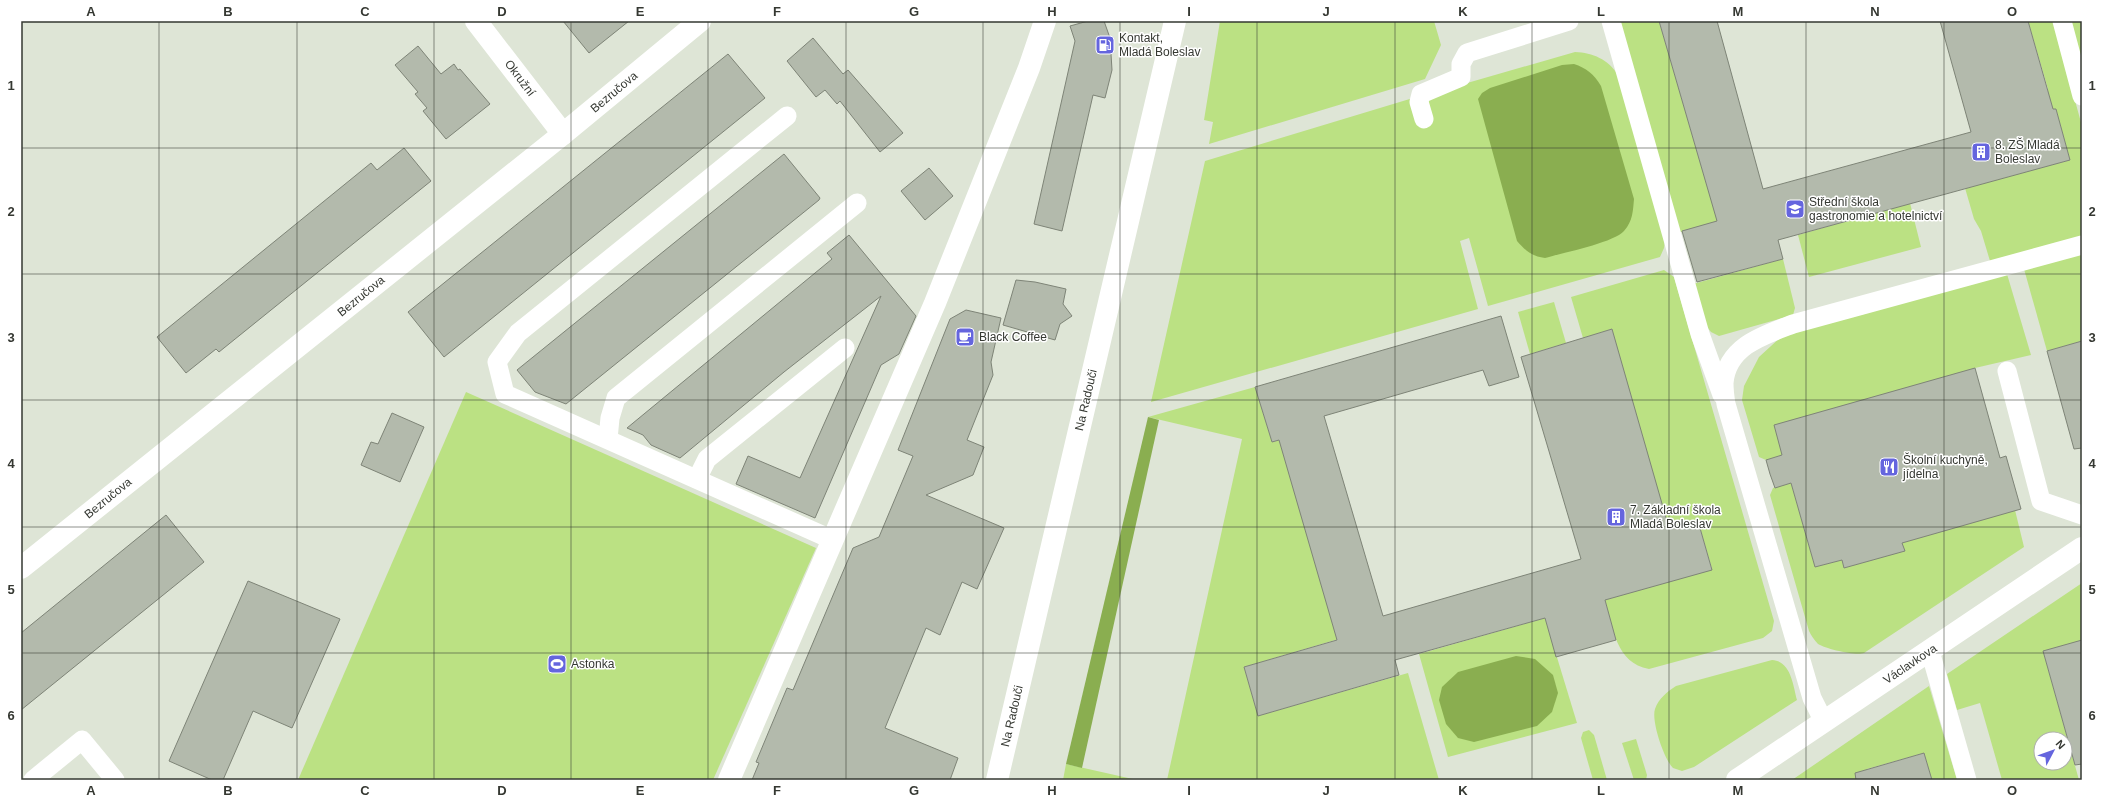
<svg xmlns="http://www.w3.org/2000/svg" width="2103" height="801" viewBox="0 0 2103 801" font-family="Arial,sans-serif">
<rect width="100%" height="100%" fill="#dee5d6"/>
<g fill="#bbe183" fill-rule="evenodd">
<polygon points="1220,21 1434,21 1441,45 1425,79 1209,144 1213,122 1204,120"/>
<polygon points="1618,21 1659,21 1707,186 1722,220 1678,233"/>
<polygon points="2028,21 2053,21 2082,126 2082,235 2077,238 1990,261 1981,231 1974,219 1965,188 2070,160 2056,109 2047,111 2048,89"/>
<polygon points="2070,21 2082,21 2082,67"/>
<path d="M1575,52C1593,53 1608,59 1618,75L1665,241L1664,248L1660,257L1488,306L1469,238L1460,241L1478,309L1151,402L1205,161L1413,98L1426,101L1436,92Z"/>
<polygon points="1910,203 1921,247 1809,277 1798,235"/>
<polygon points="2082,253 2082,341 2047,351 2024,269"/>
<polygon points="1783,259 1795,308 1793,315 1719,336 1711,332 1707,327 1693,284"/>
<path d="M1664,270L1674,277L1774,621L1772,631L1763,638L1649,669C1616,663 1613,628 1605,600L1712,569L1698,521L1666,529L1612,329L1583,338L1571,297Z"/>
<polygon points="2007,274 2031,355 1975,368 1782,455 1766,460 1759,457 1742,400 1744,386 1759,357 1782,336"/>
<polygon points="1554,302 1566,343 1530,354 1518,312"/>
<polygon points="1255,387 1272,442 1287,438 1342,638 1244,667 1258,716 1408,673 1439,780 1167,780 1242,439 1148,417"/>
<polygon points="466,392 816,548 713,780 298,780"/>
<path d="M1791,483L1815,567L1842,560L1844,568L1904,551L1902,543L2015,510L2024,547L1864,653C1856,656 1826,649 1818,644C1814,640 1811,635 1809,631L1770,495L1773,488Z"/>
<path d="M2082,583V641L2043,651L2079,780H2002L1980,703L1957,710L1947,674ZM2041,739H2065V763H2041Z"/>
<polygon points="1545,618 1577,723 1448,757 1419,654"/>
<path d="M1772,660C1791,661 1793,685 1797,700L1694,767L1682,771L1673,768C1664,759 1651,721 1655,709C1659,698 1667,692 1676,686Z"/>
<polygon points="1929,686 1957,780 1932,780 1924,753 1867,769 1870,780 1792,780"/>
<polygon points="1589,730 1594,735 1607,780 1593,780 1581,738 1583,732"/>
<polygon points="1636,739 1647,775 1646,780 1634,780 1622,743"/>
<polygon points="1066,764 1137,780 1063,780"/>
</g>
<g fill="#8aae50">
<path d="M1574,64C1586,68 1594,74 1601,86L1634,199C1633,210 1633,221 1624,231C1613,243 1562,253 1545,258C1531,256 1526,251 1517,241L1478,99L1482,93L1490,88L1562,65Z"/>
<polygon points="1148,417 1159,420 1082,768 1066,764"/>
<polygon points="1516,656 1535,659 1553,675 1558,693 1552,712 1537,726 1474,742 1458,738 1446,724 1439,700 1442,687 1458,672"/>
</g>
<g fill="#b3baac" stroke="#7e8477">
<polygon points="563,21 629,21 589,53"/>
<polygon points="1088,21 1104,21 1110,38 1112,70 1105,98 1093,95 1062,231 1034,224 1075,41 1070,26"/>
<polygon points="1659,21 1717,21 1763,189 1971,132 1940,21 2028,21 2053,109 2056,109 2070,160 1778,240 1783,259 1697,282 1682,231 1717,221"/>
<polygon points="813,38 843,74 848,70 903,133 880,152 840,101 837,104 825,90 816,97 787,61"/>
<polygon points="418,46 441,74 454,64 458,70 460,69 490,104 446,139 423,111 427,108 415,94 418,92 395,65"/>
<polygon points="728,54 765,98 444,357 408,312"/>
<polygon points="404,148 431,181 219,352 216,349 186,373 157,337 371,163 377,170"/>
<polygon points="784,154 820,198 819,200 566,404 535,392 517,370"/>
<polygon points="929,168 953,196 925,220 901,191"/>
<polygon points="849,235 916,316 899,354 881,365 815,518 736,484 748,456 800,478 881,296 784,372 680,458 651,445 643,435 627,428 832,259 827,253"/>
<polygon points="1016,280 1035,282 1066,289 1063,304 1072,316 1060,324 1055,340 1003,325"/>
<polygon points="966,310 1001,318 991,362 993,375 967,440 984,447 973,475 926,495 1004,528 977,589 962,582 940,635 926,628 885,728 958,758 950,780 752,780 759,763 756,762 787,688 793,690 853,548 879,537 913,456 898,450 950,319"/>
<polygon points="1501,316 1519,377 1489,386 1483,370 1324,416 1383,616 1581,559 1521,357 1612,329 1669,528 1698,521 1712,570 1605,600 1616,640 1556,657 1545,618 1395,660 1399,675 1258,716 1244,667 1337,640 1279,440 1272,442 1255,387"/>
<polygon points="2082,341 2082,448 2074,449 2047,351"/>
<polygon points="1975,368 2000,458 2006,456 2021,509 1902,543 1905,551 1844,568 1842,560 1815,567 1791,483 1775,488 1770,474 1766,460 1782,455 1774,425"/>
<polygon points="392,413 424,427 400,482 361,465 371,442 378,444"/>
<polygon points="166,515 204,562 21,710 21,633"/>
<polygon points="248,581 340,619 292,728 253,711 223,780 212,780 169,761"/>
<polygon points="2082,640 2082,764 2075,765 2043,651"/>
<polygon points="1924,753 1932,780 1856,780 1855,773"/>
</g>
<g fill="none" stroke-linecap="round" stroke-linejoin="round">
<g stroke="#fff" stroke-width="19">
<polyline points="1611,21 1700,334 1722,395"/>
<polyline points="2062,21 2082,96"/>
<polyline points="787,116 518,333 497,362 505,394 833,540"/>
<polyline points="1424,119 1419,102 1421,94 1461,77 1461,64 1467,53 1569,21"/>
<polyline points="2007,371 2041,501 2082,515"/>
<polyline points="608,439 610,418 616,398 857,203"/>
<polyline points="697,479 707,459 845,348"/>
<polyline points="1930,651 1967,780"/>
<path d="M1824,722L1812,698L1726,404C1725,398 1724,390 1724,383C1727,346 1764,335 1793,324L2082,245"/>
<polyline points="33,780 82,740 115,780"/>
</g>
<g stroke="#fff" stroke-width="22">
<polyline points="476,21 563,134"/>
<polyline points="21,568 563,134 700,21"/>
<polyline points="729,780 935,303 1029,68 1045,21"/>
<polyline points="997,780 1175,21"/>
<polyline points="1737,780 2082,548"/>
</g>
</g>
<path fill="none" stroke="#353832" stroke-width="1" stroke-opacity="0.55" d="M159,21V780M297,21V780M434,21V780M571,21V780M708,21V780M846,21V780M983,21V780M1120,21V780M1257,21V780M1395,21V780M1532,21V780M1669,21V780M1806,21V780M1944,21V780M21,148H2082M21,274H2082M21,400H2082M21,527H2082M21,653H2082"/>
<defs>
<g id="fuel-square" transform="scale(1)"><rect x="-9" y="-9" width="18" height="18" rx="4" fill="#6565de" stroke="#fff"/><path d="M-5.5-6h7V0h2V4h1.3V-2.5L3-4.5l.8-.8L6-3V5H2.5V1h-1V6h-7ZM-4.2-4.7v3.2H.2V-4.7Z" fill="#fff"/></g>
<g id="building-square" transform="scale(1)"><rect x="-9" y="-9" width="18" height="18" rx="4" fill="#6565de" stroke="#fff"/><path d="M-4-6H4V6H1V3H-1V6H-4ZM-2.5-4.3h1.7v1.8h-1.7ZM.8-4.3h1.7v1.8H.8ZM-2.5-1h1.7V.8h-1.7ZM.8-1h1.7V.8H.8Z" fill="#fff"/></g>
<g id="university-square" transform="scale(1)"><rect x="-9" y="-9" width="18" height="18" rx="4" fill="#6565de" stroke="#fff"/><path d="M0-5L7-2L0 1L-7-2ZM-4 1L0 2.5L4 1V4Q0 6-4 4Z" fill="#fff"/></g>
<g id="cafe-square" transform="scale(1)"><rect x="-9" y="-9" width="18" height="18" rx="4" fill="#6565de" stroke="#fff"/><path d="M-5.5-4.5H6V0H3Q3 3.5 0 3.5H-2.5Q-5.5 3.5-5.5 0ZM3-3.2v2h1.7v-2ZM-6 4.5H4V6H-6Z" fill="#fff"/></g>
<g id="restaurant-square" transform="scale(1)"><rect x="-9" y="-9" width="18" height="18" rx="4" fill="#6565de" stroke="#fff"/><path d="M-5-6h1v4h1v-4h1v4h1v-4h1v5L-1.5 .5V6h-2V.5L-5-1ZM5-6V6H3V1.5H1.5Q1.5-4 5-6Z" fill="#fff"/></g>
<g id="stadium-square" transform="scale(1)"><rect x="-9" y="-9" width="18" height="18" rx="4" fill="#6565de" stroke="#fff"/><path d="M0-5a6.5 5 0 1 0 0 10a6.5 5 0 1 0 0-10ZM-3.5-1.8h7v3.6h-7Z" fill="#fff"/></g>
</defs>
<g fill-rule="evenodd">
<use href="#fuel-square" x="1105" y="45"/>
<use href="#building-square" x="1981" y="152"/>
<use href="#university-square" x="1795" y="209"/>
<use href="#cafe-square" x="965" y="337"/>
<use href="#restaurant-square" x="1889" y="467"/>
<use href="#building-square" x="1616" y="517"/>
<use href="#stadium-square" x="557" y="664"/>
</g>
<g text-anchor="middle" stroke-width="3" stroke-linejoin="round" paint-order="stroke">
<g font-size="12" fill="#353832" stroke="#fff" text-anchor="start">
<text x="1119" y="42">Kontakt,<tspan x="1119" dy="14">Mladá Boleslav</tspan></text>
<text x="1995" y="149">8. ZŠ Mladá<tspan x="1995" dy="14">Boleslav</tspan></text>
<text x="1809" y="206">Střední škola<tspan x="1809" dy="14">gastronomie a hotelnictví</tspan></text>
<text x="979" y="341">Black Coffee</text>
<text x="1903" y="464">Školní kuchyně,<tspan x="1903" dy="14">jídelna</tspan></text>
<text x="1630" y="514">7. Základní škola<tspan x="1630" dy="14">Mladá Boleslav</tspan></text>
<text x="571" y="668">Astonka</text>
</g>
<g font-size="12" fill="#353832" stroke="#fff">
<text transform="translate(520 78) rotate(53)" y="4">Okružní</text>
<text transform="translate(614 92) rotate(-40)" y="4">Bezručova</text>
<text transform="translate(361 296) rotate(-39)" y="4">Bezručova</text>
<text transform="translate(1086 400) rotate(-77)" y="4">Na Radouči</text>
<text transform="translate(108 498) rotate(-39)" y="4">Bezručova</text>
<text transform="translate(1910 664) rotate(-34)" y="4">Václavkova</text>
<text transform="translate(1012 716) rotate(-77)" y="4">Na Radouči</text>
</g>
</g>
<rect width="2103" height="801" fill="none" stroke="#ffffff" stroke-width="44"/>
<g transform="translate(2053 751) rotate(49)"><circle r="19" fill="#ffffff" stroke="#aeafad"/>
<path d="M0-3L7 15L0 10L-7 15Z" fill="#6565de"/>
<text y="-6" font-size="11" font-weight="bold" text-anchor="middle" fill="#353832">N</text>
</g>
<rect x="22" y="22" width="2059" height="757" fill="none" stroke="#353832" stroke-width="1.5"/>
<g font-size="13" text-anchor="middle" font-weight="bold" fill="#353832">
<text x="91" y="16">A</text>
<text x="228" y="16">B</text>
<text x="365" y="16">C</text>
<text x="502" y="16">D</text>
<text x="640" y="16">E</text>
<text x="777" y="16">F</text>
<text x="914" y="16">G</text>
<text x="1052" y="16">H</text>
<text x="1189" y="16">I</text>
<text x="1326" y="16">J</text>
<text x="1463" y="16">K</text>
<text x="1601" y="16">L</text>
<text x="1738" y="16">M</text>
<text x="1875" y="16">N</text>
<text x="2012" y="16">O</text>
<text x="11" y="90">1</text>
<text x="2092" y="90">1</text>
<text x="11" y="216">2</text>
<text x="2092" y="216">2</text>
<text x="11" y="342">3</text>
<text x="2092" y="342">3</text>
<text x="11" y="468">4</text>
<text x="2092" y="468">4</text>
<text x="11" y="594">5</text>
<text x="2092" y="594">5</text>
<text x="11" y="720">6</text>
<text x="2092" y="720">6</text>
<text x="91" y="795">A</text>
<text x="228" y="795">B</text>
<text x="365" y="795">C</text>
<text x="502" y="795">D</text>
<text x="640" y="795">E</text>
<text x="777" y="795">F</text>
<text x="914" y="795">G</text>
<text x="1052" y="795">H</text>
<text x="1189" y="795">I</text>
<text x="1326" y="795">J</text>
<text x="1463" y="795">K</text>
<text x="1601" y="795">L</text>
<text x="1738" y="795">M</text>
<text x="1875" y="795">N</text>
<text x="2012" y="795">O</text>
</g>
</svg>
